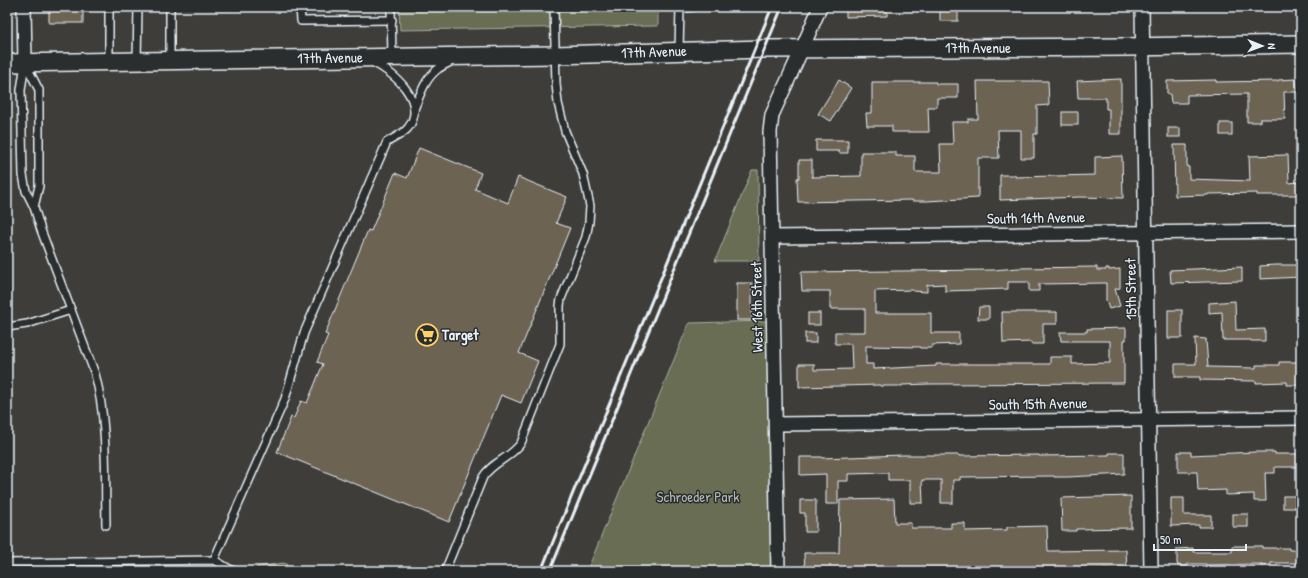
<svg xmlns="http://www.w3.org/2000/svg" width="1308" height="578" viewBox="0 0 1308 578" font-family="'Patrick Hand',sans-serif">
<rect width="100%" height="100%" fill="#3e3d39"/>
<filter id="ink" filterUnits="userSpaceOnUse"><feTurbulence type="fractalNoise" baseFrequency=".025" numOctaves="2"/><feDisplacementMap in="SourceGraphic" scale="8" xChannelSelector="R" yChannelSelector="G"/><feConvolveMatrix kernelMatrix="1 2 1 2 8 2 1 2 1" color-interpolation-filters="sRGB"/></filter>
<g filter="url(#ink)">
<g fill="#676d53" stroke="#a8afa6">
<polygon points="399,7 658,7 658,26 400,30"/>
<polygon points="752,170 758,170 759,261 715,261"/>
<polygon points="768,321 772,571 587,571 689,323"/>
<polygon points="283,563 287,564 284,571 254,571 257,567"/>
</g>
<g fill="#6c6353" stroke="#e8f1f8">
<rect x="49" y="7" width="34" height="16"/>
<polygon points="846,7 887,7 887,16 846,17"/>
<rect x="940" y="7" width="18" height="14"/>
<polygon points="1121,79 1121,134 1109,134 1109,109 1106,109 1106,98 1078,98 1077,81"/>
<polygon points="1296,79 1297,92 1284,92 1285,119 1260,119 1260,122 1247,122 1247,94 1187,95 1187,103 1171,103 1170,94 1167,94 1167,81 1216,80 1216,82 1278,81 1278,80"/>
<polygon points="839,80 851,88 831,121 818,114"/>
<polygon points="977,81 1048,81 1049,105 1037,106 1037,134 1034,134 1034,158 1021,158 1021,130 998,130 999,158 978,158 978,198 927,201 912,201 912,200 798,202 797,178 799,178 799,160 812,160 812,177 861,176 861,152 896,152 896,156 915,156 915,172 941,172 940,144 953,144 952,122 968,122 968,119 978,119"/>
<polygon points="872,82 936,82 936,84 958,84 958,98 937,98 937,107 928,107 929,132 892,132 892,126 867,126 866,113 872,113"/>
<rect x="1062" y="112" width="16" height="13"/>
<rect x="1220" y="123" width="12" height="12"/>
<rect x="1168" y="128" width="12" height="9"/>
<polygon points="816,140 848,140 848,153 839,153 839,151 816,151"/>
<polygon points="1174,145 1187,145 1187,167 1189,167 1189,179 1250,181 1249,156 1288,155 1289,183 1300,182 1301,195 1257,195 1257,193 1208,194 1208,195 1175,196"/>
<polygon points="419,148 481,173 475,189 508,203 518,177 567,197 556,223 570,228 519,353 538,361 521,403 501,395 449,522 277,452 291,417 294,418 301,401 307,403 323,364 317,362 328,335 325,334 368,230 371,231 395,173 407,178"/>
<polygon points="1122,156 1123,198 1080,197 1000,200 1000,175 1015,175 1015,177 1095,175 1095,157"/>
<polygon points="1275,265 1301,265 1301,277 1260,279 1260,266"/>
<polygon points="1097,267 1097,270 1106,270 1106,268 1109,268 1109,270 1120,269 1120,288 1115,289 1120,306 1109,309 1106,300 1106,283 1039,284 1039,291 1029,291 1029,282 1008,282 1008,289 945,291 945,284 927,285 927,292 913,291 913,290 875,291 875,313 931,313 931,333 959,333 959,344 932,345 932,348 920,348 920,347 866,346 866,364 873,364 873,369 936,366 936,364 1050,364 1050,357 1072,357 1072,364 1110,363 1110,341 1061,341 1060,332 1087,332 1087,329 1126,328 1126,340 1124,340 1124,383 930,384 902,385 902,386 880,386 880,385 799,387 799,364 814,364 814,370 852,369 851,344 835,344 835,332 865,332 865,309 830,309 830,291 802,291 801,272 993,270 1018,268"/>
<polygon points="1242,267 1242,281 1171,283 1170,270"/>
<rect x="737" y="283" width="15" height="37"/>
<polygon points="1235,301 1236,330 1265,329 1265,341 1251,341 1251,340 1223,340 1222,312 1209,313 1209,303"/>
<polygon points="979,307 989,307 989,319 978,319"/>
<rect x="1168" y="310" width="14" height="28"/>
<polygon points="1002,312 1057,312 1057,324 1043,324 1043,344 1031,344 1031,342 1003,343"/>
<rect x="808" y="313" width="12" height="12"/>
<rect x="805" y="333" width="11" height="10"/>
<polygon points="1195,338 1206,339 1208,367 1256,368 1256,365 1279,365 1279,362 1300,362 1300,385 1287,385 1287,382 1256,383 1256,381 1200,380 1200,377 1175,377 1175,364 1196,364"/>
<polygon points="1178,452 1191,452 1191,455 1255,452 1275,452 1275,454 1301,454 1301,467 1275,467 1275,473 1265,473 1266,501 1254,501 1254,494 1226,495 1226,490 1198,491 1197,472 1178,472"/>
<polygon points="1109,453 1124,453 1124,474 1068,477 1054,477 1054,476 960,477 960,480 953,480 953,503 941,503 941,480 922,480 923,503 910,503 910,480 888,480 888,473 848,474 848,481 838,481 838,504 826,504 826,474 800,475 800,457 822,457 822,458 903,455 959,455 959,456 1039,455 1039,456 1109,455"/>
<polygon points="1131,496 1131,528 1076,529 1076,531 1062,531 1061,498"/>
<rect x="1283" y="496" width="12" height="12"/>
<polygon points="1171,498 1184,498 1184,515 1211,515 1211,527 1199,527 1199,525 1171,526"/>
<polygon points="894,499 895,523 911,523 911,528 951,528 951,523 965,523 965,531 1007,530 1007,527 1047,526 1048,551 1126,550 1127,569 1015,571 805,571 804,553 839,553 840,500"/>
<polygon points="800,500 816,500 816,532 805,532 805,513 800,513"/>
<rect x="1233" y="514" width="15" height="13"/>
<polygon points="1232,546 1262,546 1262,548 1289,548 1289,550 1301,550 1301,563 1271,563 1271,565 1261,566 1261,564 1206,565 1206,564 1188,564 1187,566 1178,566 1178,564 1177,564 1177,549 1193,548 1193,552 1232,552"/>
</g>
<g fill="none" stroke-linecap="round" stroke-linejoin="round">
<g stroke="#e8f1f8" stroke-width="10">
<g id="service">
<polyline points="170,7 170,60"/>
<polyline points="300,7 301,21 392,20"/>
<polyline points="391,7 392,57"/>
<polyline points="680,8 693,7"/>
<polyline points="679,51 680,7"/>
<polyline points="109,61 109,7"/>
<polyline points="137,61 138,7"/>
<path d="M25,63L21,90L23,175L26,191L34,207L41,230L95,374C108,423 105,475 106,525"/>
<polyline points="25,63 39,90 39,186 34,207"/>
<path d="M414,109C420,96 425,78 438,69C442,66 447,64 452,61"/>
<polyline points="7,327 27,324 71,310"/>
<path d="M214,560L285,399L304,333L387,142C394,138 403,134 408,128C428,102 394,72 372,62"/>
<polyline points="7,563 214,560 233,571"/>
<path d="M445,571L483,477C492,462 511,458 521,443L560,344V306L561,299L586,237L589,222L590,206L583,174L565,131L558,103L556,84L554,7"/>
</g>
</g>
<g stroke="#e8f1f8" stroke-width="16">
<g id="minor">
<polyline points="24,7 25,62"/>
<polyline points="1142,7 1151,571"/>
<polyline points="772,237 1301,231"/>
<polyline points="776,424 1301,418"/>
<polyline points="778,571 770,132 772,115 802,49 820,7"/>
</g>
</g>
<g stroke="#e8f1f8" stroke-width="20">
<polyline id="tertiary" points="7,63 555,55 764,49 1126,47 1301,44"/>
</g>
<use href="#service" stroke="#2a2d2e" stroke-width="7"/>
<use href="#minor" stroke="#2a2d2e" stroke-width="13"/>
<use href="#tertiary" stroke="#2a2d2e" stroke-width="17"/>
<g stroke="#e8f1f8" stroke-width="3">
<polyline points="541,571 772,7"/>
<polyline points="550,571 782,7"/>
</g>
</g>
</g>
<defs>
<g id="supermarket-ring" transform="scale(1.15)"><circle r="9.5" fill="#2a2d2e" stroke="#ffd166" stroke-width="1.5"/><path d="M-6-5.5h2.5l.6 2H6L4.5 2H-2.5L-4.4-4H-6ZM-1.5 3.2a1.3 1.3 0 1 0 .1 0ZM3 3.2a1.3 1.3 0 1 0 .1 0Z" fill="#ffd166"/></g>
</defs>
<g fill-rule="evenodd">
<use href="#supermarket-ring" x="427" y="335"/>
</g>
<g text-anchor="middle" stroke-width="3" stroke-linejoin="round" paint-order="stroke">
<g font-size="15" fill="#e8f1f8" stroke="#2a2d2e">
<text x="978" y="53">17th Avenue</text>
<text transform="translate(654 52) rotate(-2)" y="5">17th Avenue</text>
<text transform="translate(330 58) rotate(-1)" y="5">17th Avenue</text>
<text transform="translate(1036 218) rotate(-1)" y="5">South 16th Avenue</text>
<text transform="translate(1131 289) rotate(-91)" y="5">15th Street</text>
<text transform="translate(757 307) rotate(-91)" y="5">West 16th Street</text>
<text transform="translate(1038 404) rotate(-1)" y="5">South 15th Avenue</text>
</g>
<g font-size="15" font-weight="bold" fill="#e8f1f8" stroke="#2a2d2e" text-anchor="start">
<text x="442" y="340">Target</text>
</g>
<g font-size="15" fill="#aeb6ae" stroke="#2a2d2e">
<text x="698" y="502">Schroeder Park</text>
</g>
</g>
<rect width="1308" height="578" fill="none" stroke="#2a2d2e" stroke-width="24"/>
<rect x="12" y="12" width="1284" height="554" fill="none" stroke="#e8f1f8" stroke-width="1.5" filter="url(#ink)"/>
<g transform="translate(1262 46) rotate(91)" stroke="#2a2d2e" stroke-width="3" paint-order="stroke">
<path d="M0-3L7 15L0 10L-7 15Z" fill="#e8f1f8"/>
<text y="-6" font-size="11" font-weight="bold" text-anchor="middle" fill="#e8f1f8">N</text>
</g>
<path d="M1154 544v6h92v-6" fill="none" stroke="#e8f1f8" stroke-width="2"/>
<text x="1160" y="544" font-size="12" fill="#e8f1f8" stroke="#2a2d2e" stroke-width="3" paint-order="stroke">50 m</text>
</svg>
